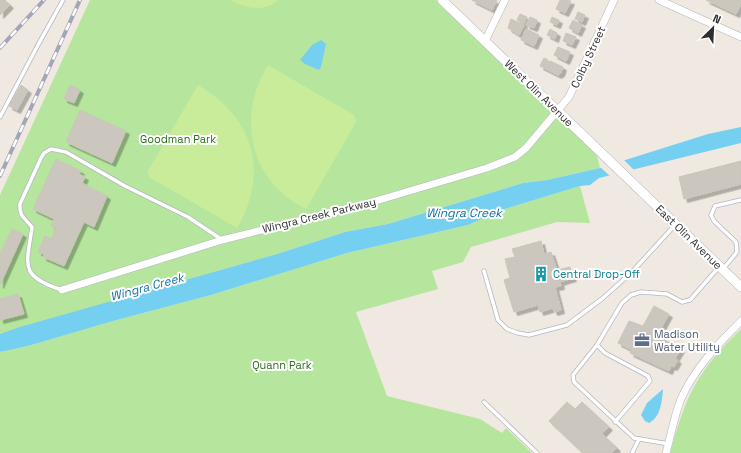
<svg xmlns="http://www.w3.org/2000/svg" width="741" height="453" viewBox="0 0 741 453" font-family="'Space Grotesk',sans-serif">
<defs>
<filter id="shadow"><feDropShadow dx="3.5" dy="3.5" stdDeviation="0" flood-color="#0004"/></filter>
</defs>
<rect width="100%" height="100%" fill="#efe9e1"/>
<g fill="#b6e59e">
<polygon points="90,0 442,0 595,147 600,168 547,180 523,183 388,224 345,232 277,254 0,334 0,195"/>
<polygon points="580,186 590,223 557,222 471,247 463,262 432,271 438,289 356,312 387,396 480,419 502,433 506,428 532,453 0,453 0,352 28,346 113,321 211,295 347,253 468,225 505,209"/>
<path d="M741,329V453H670C686,395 697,371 741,329Z"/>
</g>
<g fill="#c9ec9a">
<path d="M230,0H278C263,13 246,8 230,0Z"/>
<path d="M268,65L354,115L356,122L306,209C249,181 236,117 268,65Z"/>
<path d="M198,85C253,117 270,171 237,228L149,177L148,171Z"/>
</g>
<g fill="#75cff0">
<polygon points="321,40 326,44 321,67 319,70 305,64 300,60 312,45"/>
<polygon points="741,127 741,143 599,178 590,185 580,186 505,209 468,225 347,253 211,295 113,321 28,346 0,352 0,334 20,327 277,254 345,232 388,224 523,183 547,180 600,168 708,134"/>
<path d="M663,389C662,401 661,417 649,423L645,421L641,415L647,403Z"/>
</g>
<polygon fill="#efe9e1" points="623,159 635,171 611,177 599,166"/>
<g fill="#cbc7bf" stroke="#cbc5ba" filter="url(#shadow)">
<polygon points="0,0 5,0 10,5 0,15"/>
<polygon points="472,0 494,0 497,1 492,10"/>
<polygon points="560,0 571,1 565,13 556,9"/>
<polygon points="706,0 741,0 741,4 736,14"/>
<polygon points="578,12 585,15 582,22 575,19"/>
<polygon points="520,14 527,17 524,24 517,20"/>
<polygon points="530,17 537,20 534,28 526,25"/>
<polygon points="552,17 559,20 557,25 550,22"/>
<polygon points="511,19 524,25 519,35 508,28"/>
<polygon points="573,20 582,25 578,33 569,28"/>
<polygon points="526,29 539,35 534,46 521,40"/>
<polygon points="550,29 557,33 555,39 547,35"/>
<polygon points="566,33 576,37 572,45 563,41"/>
<polygon points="558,47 570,52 566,61 554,55"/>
<polygon points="544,58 548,60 547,62 549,63 550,61 563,67 561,73 558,75 540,66"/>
<polygon points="21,85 28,90 17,110 9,106"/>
<polygon points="70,85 80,90 74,103 64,99"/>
<polygon points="80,110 126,131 112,163 66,142"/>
<polygon points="56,159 81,171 79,174 85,177 82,183 107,196 94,227 84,222 64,266 43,257 44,254 38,252 45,236 51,239 56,228 51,226 54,219 33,209"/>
<polygon points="741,161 741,184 684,199 679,177"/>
<polygon points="12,229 23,234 0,285 0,254"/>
<polygon points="541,241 544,254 551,252 557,270 570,267 573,278 560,282 561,286 555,287 561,310 554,312 553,308 540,312 538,305 514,312 504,280 510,278 505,259 515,257 512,249"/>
<polygon points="18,294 24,314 0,320 0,299"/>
<polygon points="654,306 669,314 658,334 660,335 659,337 681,349 675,359 678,360 674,367 671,366 669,371 630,353 632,350 618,343 629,321 643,326"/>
<polygon points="567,402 575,409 582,402 609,427 602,434 617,448 612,453 583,453 549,421"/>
</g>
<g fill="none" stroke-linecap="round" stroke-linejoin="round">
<g stroke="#b4b7c1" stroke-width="5">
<g id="lane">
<polyline points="0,117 38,45 63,0"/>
<polyline points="723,269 737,252 736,242 714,221 711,215 715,206 741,200"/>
<polyline points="484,271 498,320 507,329 518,333 529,335 567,325 603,298 632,272 675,225"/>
<path d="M62,290C18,276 27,265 32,227C25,218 19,217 20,204L41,158L44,153L51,149L66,152L125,186L188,217L221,239"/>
<polyline points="597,345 605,353 648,376 650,381 615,422"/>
<polyline points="484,402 537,453"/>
<polyline points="669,444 634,438 574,382 573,375 597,345 622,303 631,295 641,292 655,293 667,294 682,302 690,300 719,267"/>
<polyline points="632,453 639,439"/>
</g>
</g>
<g stroke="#b4b7c1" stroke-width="8">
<g id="street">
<polyline points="659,0 741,37"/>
<polyline points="485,41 505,0"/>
<polyline points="62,290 222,240 362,205 487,168 515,157 526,148 569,97 614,0"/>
<path d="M666,453C671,436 674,416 681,399C694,369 718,344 741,321"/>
</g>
</g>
<g stroke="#b4b7c1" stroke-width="10">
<polyline id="secondary" points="442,0 741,287"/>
</g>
<use href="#lane" stroke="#fff" stroke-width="3.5"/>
<use href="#street" stroke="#fff" stroke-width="7"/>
<use href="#secondary" stroke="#fff" stroke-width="9"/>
<g stroke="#a3a6b8" stroke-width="4">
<g id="rail">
<polyline points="0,48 44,0"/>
<polyline points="0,176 80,0"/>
</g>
</g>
<use href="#rail" stroke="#fff" stroke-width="2.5" stroke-dasharray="8" stroke-linecap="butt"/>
</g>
<defs>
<g id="building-bare" transform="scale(1.2)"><path d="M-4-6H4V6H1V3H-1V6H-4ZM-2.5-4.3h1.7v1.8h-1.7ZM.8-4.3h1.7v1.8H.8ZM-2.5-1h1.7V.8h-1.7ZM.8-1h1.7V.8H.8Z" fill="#0f9aa8" stroke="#fff" stroke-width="2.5" paint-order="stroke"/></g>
<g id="office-bare" transform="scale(1.2)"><path d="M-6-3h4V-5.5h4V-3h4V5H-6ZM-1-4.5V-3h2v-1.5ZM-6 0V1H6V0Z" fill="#5c6f8a" stroke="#fff" stroke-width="2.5" paint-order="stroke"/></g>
</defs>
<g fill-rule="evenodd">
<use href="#building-bare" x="541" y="274"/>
<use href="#office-bare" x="642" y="340"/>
</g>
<g text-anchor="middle" stroke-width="4" stroke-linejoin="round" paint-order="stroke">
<g font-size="11" fill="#2e2e2e" stroke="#fff">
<text transform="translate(588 57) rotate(-65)" y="4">Colby Street</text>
<text transform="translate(539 93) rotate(44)" y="4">West Olin Avenue</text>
<text transform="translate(319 215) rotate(-14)" y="4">Wingra Creek Parkway</text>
<text transform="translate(689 237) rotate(44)" y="4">East Olin Avenue</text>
</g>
<g font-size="11" fill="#2c6e1b" stroke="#fff">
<text x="178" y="143">Goodman Park</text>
<text x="282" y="369">Quann Park</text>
</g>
<g font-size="11" fill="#0d838f" stroke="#fff" text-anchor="start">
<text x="553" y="278">Central Drop-Off</text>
</g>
<g font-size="11" fill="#4e5e75" stroke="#fff" text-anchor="start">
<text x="654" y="338">Madison<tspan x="654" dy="13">Water Utility</tspan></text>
</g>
<g font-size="12" font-style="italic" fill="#0d6fa3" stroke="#fff">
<text x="464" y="217">Wingra Creek</text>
<text transform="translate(147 287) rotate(-15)" y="4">Wingra Creek</text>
</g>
</g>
<g transform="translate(713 28) rotate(24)" stroke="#ffffff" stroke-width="3" paint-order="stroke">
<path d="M0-3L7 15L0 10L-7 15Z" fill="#2e2e2e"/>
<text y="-6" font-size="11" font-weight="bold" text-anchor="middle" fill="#2e2e2e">N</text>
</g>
</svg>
